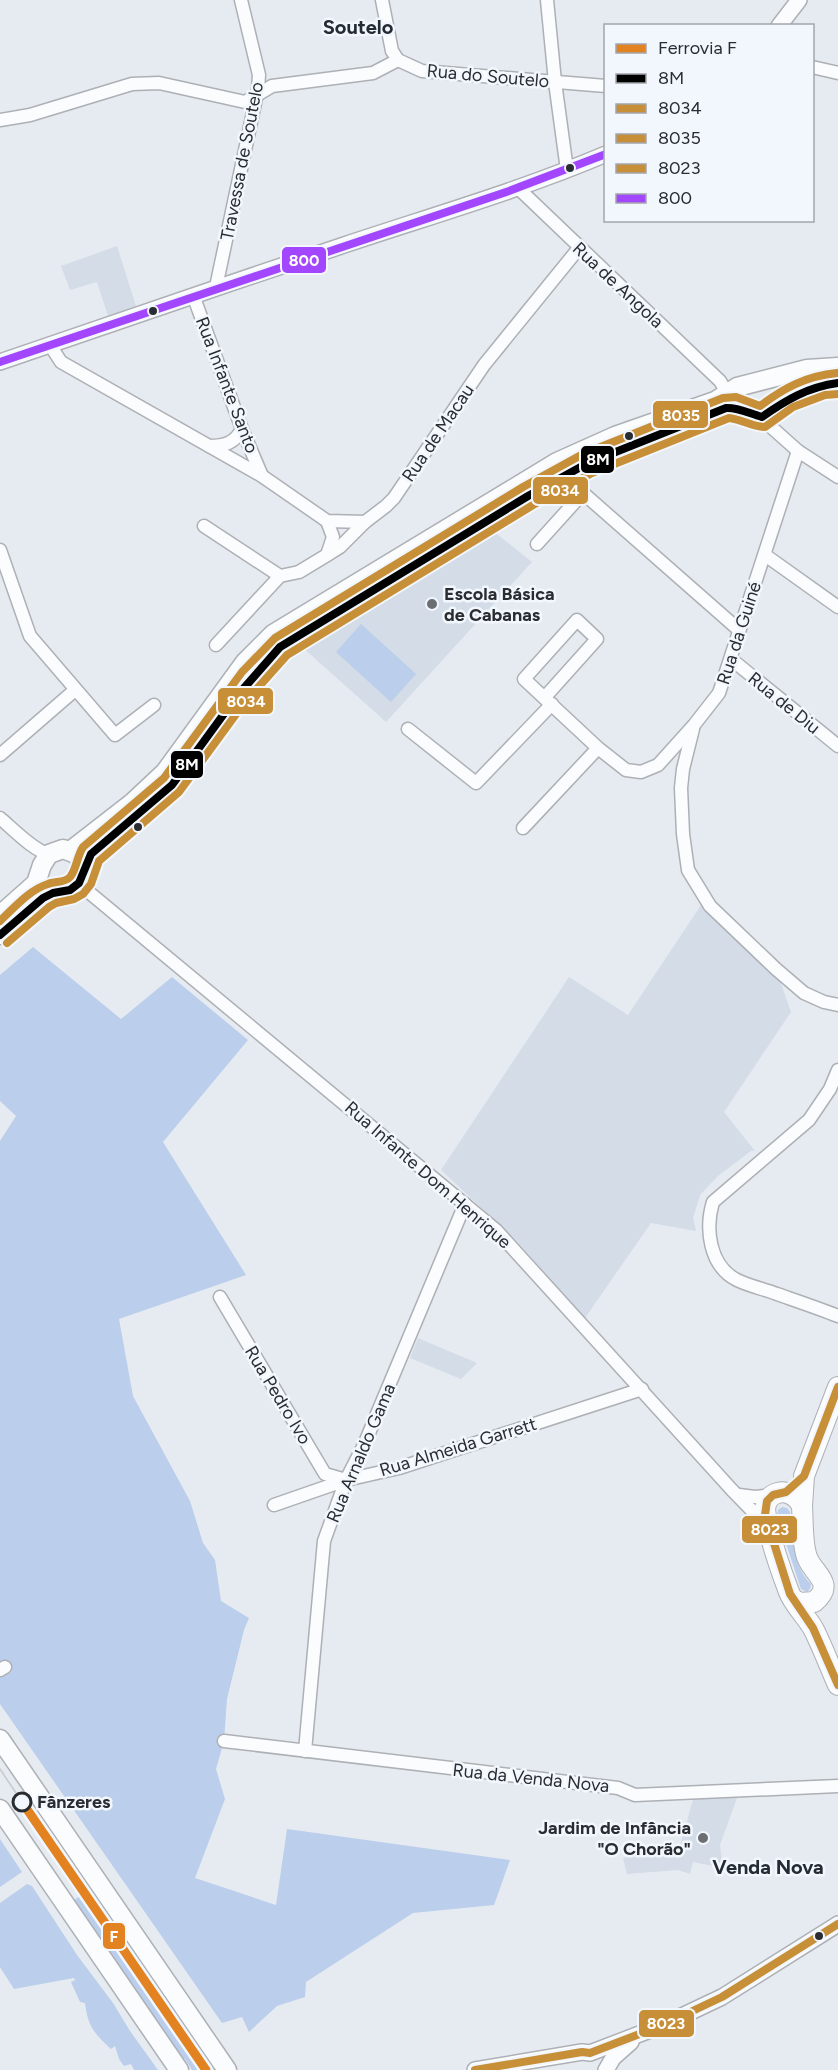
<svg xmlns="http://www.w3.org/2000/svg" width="838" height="2070" viewBox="0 0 838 2070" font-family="Figtree,sans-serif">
<rect width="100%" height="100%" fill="#e6ebf1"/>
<g fill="#d3dce7">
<polygon points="117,246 136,306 108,316 97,282 70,290 61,266"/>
<polygon points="492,530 532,562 386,722 301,646"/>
<polygon points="701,905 745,948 778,975 791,1012 724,1112 755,1151 751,1151 718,1176 700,1195 693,1218 696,1231 651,1223 585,1318 516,1240 441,1170 569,977 628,1015"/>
<polygon points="418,1338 477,1363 461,1379 410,1358"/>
<polygon points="694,1796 737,1798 720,1845 723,1868 693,1862 690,1874 678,1870 627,1874 623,1858 680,1846"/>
</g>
<g fill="#bbceeb">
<polygon points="361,624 416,674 391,702 336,652"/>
<polygon points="33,947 121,1019 172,977 248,1040 163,1142 246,1275 119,1319 133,1396 190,1501 203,1543 215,1560 221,1601 249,1618 244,1630 227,1699 224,1741 216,1769 225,1799 195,1878 276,1905 287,1829 510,1860 494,1905 413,1913 306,1982 305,1997 277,2006 249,2032 242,2017 222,2023 0,1704 0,1141 16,1116 0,1101 0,975"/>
<path d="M782,1507L787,1508L790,1512C793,1538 792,1565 811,1584L810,1589L807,1592L801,1589L777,1516L778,1510Z"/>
<polygon points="0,1839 22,1872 0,1887"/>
<path d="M27,1884L32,1886L77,1955L113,2003L130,2031L158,2070H134L131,2064L124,2066L119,2059L115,2046L111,2049C94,2033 88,2027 85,2003L80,2002L71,1982L75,1980L74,1978L14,1989L0,1967V1903Z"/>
<polygon points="94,1886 216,2067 212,2070 192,2070 185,2059 182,2060 73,1901"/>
</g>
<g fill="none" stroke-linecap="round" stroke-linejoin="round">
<g stroke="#adb0b5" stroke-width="15">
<g id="minor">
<polyline points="382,0 392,51 398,60 422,71 606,86"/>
<polyline points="547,0 555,82 567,170"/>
<polyline points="812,67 838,73"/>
<polyline points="0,120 30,115 132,84 159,83 245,102 272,86 373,73 398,60"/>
<polyline points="517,187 720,381 729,396"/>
<polyline points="216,287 258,89 259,75 241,0"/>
<polyline points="193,295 242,429 262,476"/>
<polyline points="50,345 61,362 262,476 327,521 365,522 386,506 394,498 484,365 579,248"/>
<polyline points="756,417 770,426 798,451 838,477"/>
<path d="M209,446C225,446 235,443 242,429"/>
<polyline points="204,526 280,576"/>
<polyline points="537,544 583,493 739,630"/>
<polyline points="0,550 30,636 115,735 154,705"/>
<polyline points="327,555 333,537 327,521"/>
<polyline points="765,555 838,607"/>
<polyline points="216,645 280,576 299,572 327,555 340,547 365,522"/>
<polyline points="731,659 838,746"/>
<polyline points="545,697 597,639 577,620 524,679 598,748 626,770 641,772 658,765 694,725 719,693 798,451"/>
<polyline points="408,729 476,783 552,704"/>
<polyline points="693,729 683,769 681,788 683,834 688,870 710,906 776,969 804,993 824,1002 838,1005"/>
<polyline points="0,755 75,690"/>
<path d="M0,818C12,828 35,852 49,854"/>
<polyline points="523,828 598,748"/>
<polyline points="77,886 85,889 496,1230 732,1490 768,1527"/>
<path d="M838,1070L830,1089L809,1120L713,1202C705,1228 709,1266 737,1280C749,1286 764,1289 777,1294C797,1301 818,1308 838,1316"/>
<polyline points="220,1297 325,1474 346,1480"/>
<polyline points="739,1495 755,1497 773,1495"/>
<polyline points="274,1505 346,1480 399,1468 642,1389"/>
<polyline points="0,1670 5,1667"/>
<polyline points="224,1741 618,1788 635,1795 838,1786"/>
<polyline points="305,1751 324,1541 346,1480 364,1445 465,1204"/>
</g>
</g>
<g stroke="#adb0b5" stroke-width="18">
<g id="tertiary">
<polyline points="779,26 799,0"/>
<path d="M0,362C115,323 229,283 344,245C431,216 521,190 606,154"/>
<polyline points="475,2070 582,2052 590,2053 663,2025 722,1997 838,1924"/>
<polyline points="606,2070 613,2058 631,2042"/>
</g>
</g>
<g stroke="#adb0b5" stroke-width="21">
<g id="secondary">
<path d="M728,397V400C735,410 750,417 762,417L788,398L822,385L838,383"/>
<polyline points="70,851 133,802 165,772 245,662 273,634 557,462 615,436 715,401 737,387 807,369 838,367"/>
<path d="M83,866C101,837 147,812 172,785C209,740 237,686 280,647L565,473C603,455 643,443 682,427C699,420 715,409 734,407"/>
<polyline points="0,915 36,883 42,865 49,854 63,849 76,854 80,860 83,873 77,886 71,890 50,894 0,935"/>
<polyline points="0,1739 227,2070"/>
<polyline points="0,1809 179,2070"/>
</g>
</g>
<g stroke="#adb0b5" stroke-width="22">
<g id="primary">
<polyline points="802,1506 804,1476 838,1387"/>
<path d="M794,1600L800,1603L814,1602C838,1582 810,1573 806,1554C802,1539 803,1521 802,1506C791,1483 760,1491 766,1516C770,1538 781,1571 789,1592C794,1605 807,1617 814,1630C823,1648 830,1667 838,1685"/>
</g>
</g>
<use href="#minor" stroke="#fbfcfd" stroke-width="12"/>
<use href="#tertiary" stroke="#fbfcfd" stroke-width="15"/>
<use href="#secondary" stroke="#fbfcfd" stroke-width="18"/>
<use href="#primary" stroke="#fbfcfd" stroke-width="20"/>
<polyline stroke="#c7c9cb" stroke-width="1.5" points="0,1769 22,1802"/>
<g stroke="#f2f7fe" stroke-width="12">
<path id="bus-1" d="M0,935L43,898L53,893L70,890L79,883L91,854L172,785L237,696L280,647L528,496L588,463L726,408C738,407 750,414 762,417C786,400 808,387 838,383"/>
</g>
<g stroke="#f2f7fe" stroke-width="12">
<path id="bus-2" d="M7,943L49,907L56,903L74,899L83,894L91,884L99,861L179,792L245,702L287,655L533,505L592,473L729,418C741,419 752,427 765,427L793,407L825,395L838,394"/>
</g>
<g stroke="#f2f7fe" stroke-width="12">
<path id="bus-3" d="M0,921C14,908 29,890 48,884C55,881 65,883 70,877C76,871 77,856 83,847L164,778L242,672L275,638L523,487L583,454L723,398L736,397L760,406C784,388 806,376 837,373"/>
</g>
<g stroke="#f2f7fe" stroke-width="12">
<g id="bus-4">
<polyline points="838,1387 804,1476 786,1492 773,1495 767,1501 765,1515 790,1594 813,1628 838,1685"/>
<polyline points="475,2070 582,2052 590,2053 663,2025 722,1997 838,1924"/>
</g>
</g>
<g stroke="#f2f7fe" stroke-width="12">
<polyline id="bus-5" points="0,362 509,191 606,154"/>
</g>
<use href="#bus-1" stroke="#000" stroke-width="8"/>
<use href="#bus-2" stroke="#c68f38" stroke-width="8"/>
<use href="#bus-3" stroke="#c68f38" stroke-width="8"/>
<use href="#bus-4" stroke="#c68f38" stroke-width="8"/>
<use href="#bus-5" stroke="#a347ff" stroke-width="8"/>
<g stroke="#f2f7fe" stroke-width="14">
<polyline id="rail-1" points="22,1802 206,2070"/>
</g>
<use href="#rail-1" stroke="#e28221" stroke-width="9"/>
</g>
<g fill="#292c30" stroke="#f2f7fe" stroke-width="2">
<circle cx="570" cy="168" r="5"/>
<circle cx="153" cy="311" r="5"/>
<circle cx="629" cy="436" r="5"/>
<circle cx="138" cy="827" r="5"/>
<circle cx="819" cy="1936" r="5"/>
</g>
<g fill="#6b6f74" stroke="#f2f7fe" stroke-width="2">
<circle cx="432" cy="604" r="6"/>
<circle cx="703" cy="1838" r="6"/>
</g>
<circle fill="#f2f7fe" stroke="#292c30" stroke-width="3" cx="22" cy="1802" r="9"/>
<g text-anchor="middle" stroke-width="5" stroke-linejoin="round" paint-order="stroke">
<g font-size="18" fill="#292c30" stroke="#f2f7fe">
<text transform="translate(488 76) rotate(5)" y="6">Rua do Soutelo</text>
<text transform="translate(242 161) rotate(-79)" y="6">Travessa de Soutelo</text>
<text transform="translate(618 285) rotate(43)" y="6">Rua de Angola</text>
<text transform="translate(227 385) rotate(69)" y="6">Rua Infante Santo</text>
<text transform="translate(438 433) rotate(-56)" y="6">Rua de Macau</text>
<text transform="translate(739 633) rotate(-72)" y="6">Rua da Guiné</text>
<text transform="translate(784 703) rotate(39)" y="6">Rua de Diu</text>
<text transform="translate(428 1175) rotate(41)" y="6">Rua Infante Dom Henrique</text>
<text transform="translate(278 1395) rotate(59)" y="6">Rua Pedro Ivo</text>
<text transform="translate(458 1447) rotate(-17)" y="6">Rua Almeida Garrett</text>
<text transform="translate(361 1453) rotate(-67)" y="6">Rua Arnaldo Gama</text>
<text transform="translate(531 1778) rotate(6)" y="6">Rua da Venda Nova</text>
</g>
<g font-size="18" font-weight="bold" fill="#292c30" stroke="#f2f7fe" text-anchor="start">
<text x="444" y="600">Escola Básica<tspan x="444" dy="21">de Cabanas</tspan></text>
<text x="691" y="1834" text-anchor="end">Jardim de Infância<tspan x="691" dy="21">"O Chorão"</tspan></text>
</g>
<g font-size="18" font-weight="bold" fill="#292c30" stroke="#f2f7fe" text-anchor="start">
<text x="37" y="1808">Fânzeres</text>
</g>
<g font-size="20" font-weight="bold" fill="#252b33" stroke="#f2f7fe">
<text x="358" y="34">Soutelo</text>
<text x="768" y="1874">Venda Nova</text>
</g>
</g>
<g stroke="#f2f7fe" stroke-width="2">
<rect x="281" y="246" width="46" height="28" rx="6" fill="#a347ff"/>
<rect x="652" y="400" width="57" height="29" rx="6" fill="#c68f38"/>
<rect x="580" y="445" width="35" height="29" rx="6" fill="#000"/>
<rect x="532" y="476" width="57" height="29" rx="6" fill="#c68f38"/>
<rect x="217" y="687" width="57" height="28" rx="6" fill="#c68f38"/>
<rect x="170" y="750" width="34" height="29" rx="6" fill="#000"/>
<rect x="741" y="1515" width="57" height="29" rx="6" fill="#c68f38"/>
<rect x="102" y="1922" width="24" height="28" rx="6" fill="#e28221"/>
<rect x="638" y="2009" width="57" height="29" rx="6" fill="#c68f38"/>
</g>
<g font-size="16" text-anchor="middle" font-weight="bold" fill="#fff">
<text x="304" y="266">800</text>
<text x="681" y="421">8035</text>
<text x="598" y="465">8M</text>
<text x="560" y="496">8034</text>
<text x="246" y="707">8034</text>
<text x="187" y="770">8M</text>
<text x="770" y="1535">8023</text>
<text x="114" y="1942">F</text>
<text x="666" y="2029">8023</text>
</g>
<rect x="604" y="24" width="210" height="198" fill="#f2f7fe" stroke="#a2a6ac" stroke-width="1.5"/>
<rect x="616" y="44" width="30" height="9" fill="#e28221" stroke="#a2a6ac" stroke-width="1.5"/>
<text x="658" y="54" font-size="18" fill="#292c30">Ferrovia F</text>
<rect x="616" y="74" width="30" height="9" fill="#000000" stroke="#a2a6ac" stroke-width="1.5"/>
<text x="658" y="84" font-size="18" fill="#292c30">8M</text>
<rect x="616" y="104" width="30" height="9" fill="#c68f38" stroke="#a2a6ac" stroke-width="1.5"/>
<text x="658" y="114" font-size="18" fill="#292c30">8034</text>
<rect x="616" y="134" width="30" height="9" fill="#c68f38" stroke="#a2a6ac" stroke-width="1.5"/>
<text x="658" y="144" font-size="18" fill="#292c30">8035</text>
<rect x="616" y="164" width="30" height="9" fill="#c68f38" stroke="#a2a6ac" stroke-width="1.5"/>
<text x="658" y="174" font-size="18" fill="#292c30">8023</text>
<rect x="616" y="194" width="30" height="9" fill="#a347ff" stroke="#a2a6ac" stroke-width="1.5"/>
<text x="658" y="204" font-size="18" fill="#292c30">800</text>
</svg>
